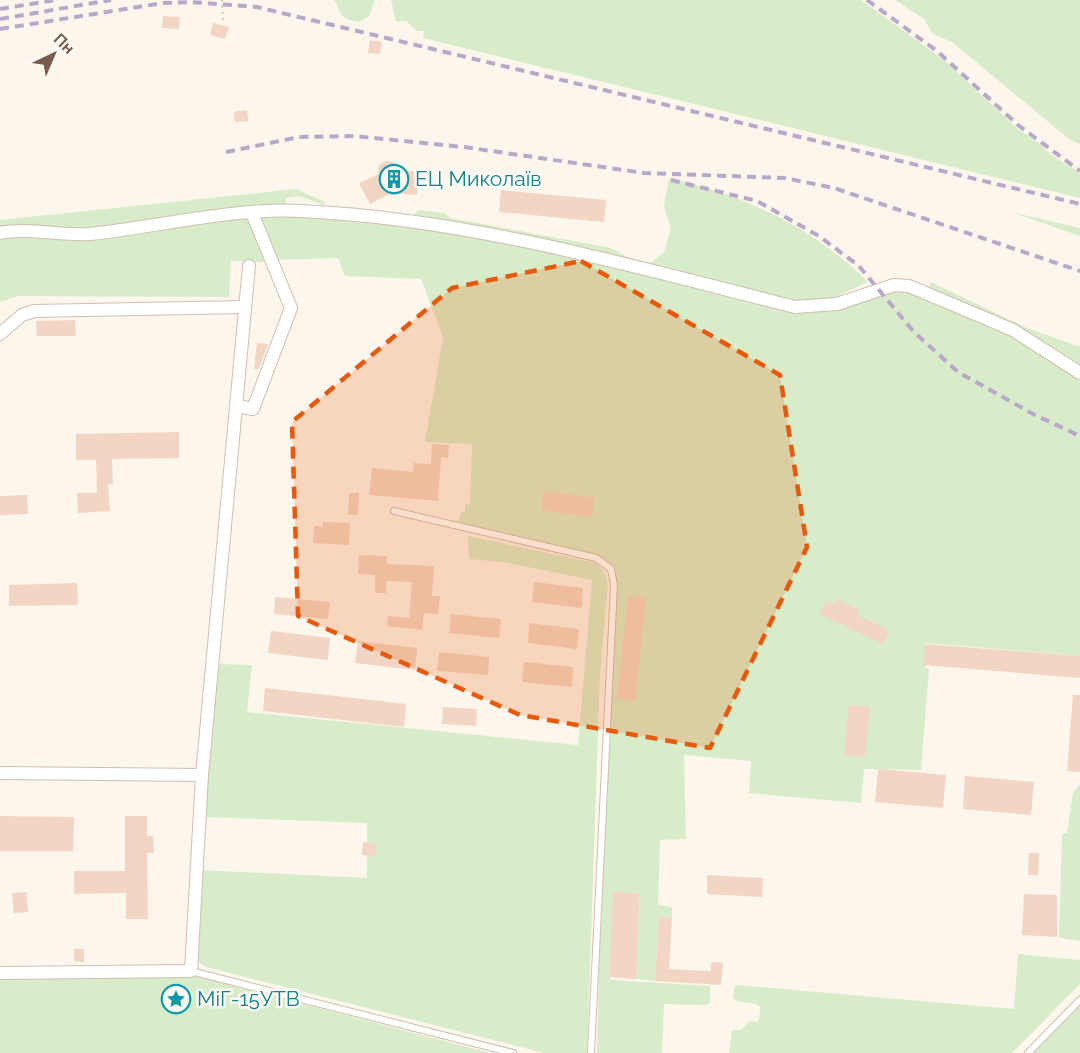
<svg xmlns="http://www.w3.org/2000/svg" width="1080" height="1053" viewBox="0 0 1080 1053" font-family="Raleway,sans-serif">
<rect width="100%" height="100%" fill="#fdf6ec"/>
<g fill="#d8ecc9">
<path d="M334,0H375L369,16L360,22C338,19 344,16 334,0Z"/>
<polygon points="391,0 861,0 944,60 1018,129 1038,142 1050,154 1080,173 1080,198 423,38 424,31 417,31 406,21 396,21"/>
<polygon points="895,0 1080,0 1080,144 1069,139 952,42 933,34 924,19"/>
<path d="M669,178C744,195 813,227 868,282L829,300L796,302L666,273L332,210L333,206L349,213L413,216L418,210L444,213L451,218L611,248L630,258L651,263L664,252L671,229L664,206Z"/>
<polygon points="296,189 325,202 324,205 299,196 286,198 286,205 107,228 0,230 0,220"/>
<polygon points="1011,212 1080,228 1080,236"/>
<polygon points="301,213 352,222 426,228 524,244 795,310 888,286 913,288 1027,343 1080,380 1080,656 926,643 926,667 929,669 921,770 864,769 861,803 749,793 751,761 684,755 686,839 660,840 658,905 672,907 672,918 659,917 655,981 636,979 640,893 613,892 610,980 710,986 710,1003 706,1005 664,1004 662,1053 597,1053 606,676 615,585 609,568 593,555 452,527 451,520 459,521 461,512 465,512 465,504 470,505 472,444 425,442 443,337 421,279 345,276 338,258 274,260 258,220 260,216"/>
<polygon points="245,218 249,220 267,262 231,261 229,297 18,296 0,302 0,237 14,235 76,239"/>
<polygon points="931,282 1027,328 1080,347 1080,374 999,320 929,287"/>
<polygon points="468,536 596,563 604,571 608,585 600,674 587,1053 544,1053 206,967 189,956 186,948 191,878 200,870 367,878 367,823 204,817 216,666 219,664 252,665 247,712 578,745 592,580 503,562 469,559"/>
<polygon points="1080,784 1080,941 1059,938 1062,834 1067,833 1073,793"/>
<polygon points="1018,954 1080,960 1080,984 1012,1053 729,1053 732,1030 741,1030 750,1021 758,1022 761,1007 756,1004 736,1001 733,997 735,985 1014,1009"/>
<polygon points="191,975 491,1053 0,1053 0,978"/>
<polygon points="1080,995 1080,1053 1023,1053"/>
</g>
<g fill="#f3d5c3">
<polygon points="163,16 180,17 179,29 162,28"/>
<polygon points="213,23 229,27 225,39 210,35"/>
<polygon points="370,40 382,42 380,54 368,53"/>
<polygon points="247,110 248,121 235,122 234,112"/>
<polygon points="386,161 394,162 399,170 419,172 417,195 392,193 370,204 359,183 378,174 379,165"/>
<polygon points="501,190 606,200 604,222 499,212"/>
<polygon points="75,320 76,336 37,336 36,321"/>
<polygon points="257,343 268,344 259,369 254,369"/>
<polygon points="179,432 179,458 112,459 113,484 108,484 110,511 78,513 77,493 97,493 96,460 76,460 76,434"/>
<polygon points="432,444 449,445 448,458 441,457 438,501 369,495 372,468 413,472 414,463 431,464"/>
<polygon points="544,491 594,498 592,517 541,510"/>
<polygon points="349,493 359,493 358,515 348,515"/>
<polygon points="27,495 28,514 0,515 0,496"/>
<polygon points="323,522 350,523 349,545 313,543 314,526 323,527"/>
<polygon points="359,555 387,556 387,564 434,566 432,596 440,596 438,614 424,613 422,630 387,626 388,616 409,618 412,582 386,581 386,593 375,593 375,575 358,574"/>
<polygon points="534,582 583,588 582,608 532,602"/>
<polygon points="77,583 78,605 9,606 9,585"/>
<polygon points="628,596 646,598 635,701 617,699"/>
<polygon points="275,597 330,602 328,619 274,614"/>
<polygon points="837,599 859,610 857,615 889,630 883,644 819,614 826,601 834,605"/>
<polygon points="451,614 501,619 499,638 449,633"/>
<polygon points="529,623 579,629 577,649 528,643"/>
<polygon points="271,631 330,638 328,660 268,653"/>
<polygon points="358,641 417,648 415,670 355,663"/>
<polygon points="925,644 1080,656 1080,678 924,665"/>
<polygon points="439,652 489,657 488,675 437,671"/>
<polygon points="524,662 573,667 572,687 522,682"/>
<polygon points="265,688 406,704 404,727 263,711"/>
<polygon points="1073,695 1080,695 1080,772 1067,771"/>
<polygon points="849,705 870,707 865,757 844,755"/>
<polygon points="443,707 477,709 476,726 442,724"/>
<polygon points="878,769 946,775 943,808 875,802"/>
<polygon points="965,776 1034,782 1031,815 963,809"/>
<polygon points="0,816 74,817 73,851 0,851"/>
<polygon points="125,816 147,816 147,836 153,836 154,853 147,853 148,919 126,919 126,893 74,894 74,871 125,871"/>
<polygon points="363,842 376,844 375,857 362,855"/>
<polygon points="1029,853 1039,853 1038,875 1028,875"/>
<polygon points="707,875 763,878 762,897 707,894"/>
<polygon points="26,892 28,912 14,913 12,893"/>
<polygon points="613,892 640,893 636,979 609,977"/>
<polygon points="1024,894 1057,895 1057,937 1022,935"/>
<polygon points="659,917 672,918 669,969 711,971 711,962 723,963 721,985 655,981"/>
<polygon points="74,949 84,949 84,962 74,961"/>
</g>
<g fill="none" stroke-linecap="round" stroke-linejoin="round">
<g stroke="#d1beb0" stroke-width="8">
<g id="service">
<polyline points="394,511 596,558 611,569 614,585 591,1053"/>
<polyline points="191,971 513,1053"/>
<polyline points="1028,1053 1080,1000"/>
</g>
</g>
<g stroke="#d1beb0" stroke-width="14">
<g id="minor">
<path d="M0,233C26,227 62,236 90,234C157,227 236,207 302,211C470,219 632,266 795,307L837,304L894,285L909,286L1013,330L1080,373"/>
<polyline points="0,334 22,315 34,311 245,307"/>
<polyline points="237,406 253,409 291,308 252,213"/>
<polyline points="0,773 202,775"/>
<polyline points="0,973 191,971 202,775 249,266"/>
</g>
</g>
<polyline stroke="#d9b8a5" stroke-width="2" stroke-dasharray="1.5 4.5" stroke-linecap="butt" points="222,0 223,21"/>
<use href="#service" stroke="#fff" stroke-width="6"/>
<use href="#minor" stroke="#fff" stroke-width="12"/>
<g stroke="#b9a8c9" stroke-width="4" stroke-dasharray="9 6" stroke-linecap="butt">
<polyline points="867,0 937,51 1018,125 1080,171"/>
<polyline points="0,9 55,0"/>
<polyline points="0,19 111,0"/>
<polyline points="0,29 163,3 191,2 257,7 1080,204"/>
<polyline points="226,152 299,137 354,136 464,147 644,173 785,178 834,188 1080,271"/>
<polyline points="671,180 757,201 819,236 859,266 913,331 958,372 1035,415 1080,436"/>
</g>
</g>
<path fill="#e8590c" fill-opacity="0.2" stroke="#e8590c" stroke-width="4.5" stroke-dasharray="12 8" stroke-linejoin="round" d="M581,261L780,375L807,547L710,748L520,715L298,616L292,422L452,288Z"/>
<defs>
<g id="building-ring" transform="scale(1.5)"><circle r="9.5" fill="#fffaf3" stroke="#0f9aa8" stroke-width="1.5"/><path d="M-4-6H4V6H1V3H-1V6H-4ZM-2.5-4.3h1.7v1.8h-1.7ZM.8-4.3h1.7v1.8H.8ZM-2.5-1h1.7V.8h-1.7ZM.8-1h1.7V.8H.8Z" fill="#0f9aa8"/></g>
<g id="sight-ring" transform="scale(1.5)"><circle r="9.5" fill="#fffaf3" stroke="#0f9aa8" stroke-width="1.5"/><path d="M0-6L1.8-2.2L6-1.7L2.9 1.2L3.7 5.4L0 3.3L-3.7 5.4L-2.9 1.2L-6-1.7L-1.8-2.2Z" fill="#0f9aa8"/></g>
</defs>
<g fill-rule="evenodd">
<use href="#building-ring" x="394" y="179"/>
<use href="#sight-ring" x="176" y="999"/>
</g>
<g text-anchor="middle" stroke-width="5" stroke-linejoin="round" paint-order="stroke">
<g font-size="21" fill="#0d838f" stroke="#fffaf3" text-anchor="start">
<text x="415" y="186">ЕЦ Миколаїв</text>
<text x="197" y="1006">МіГ-15УТВ</text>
</g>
</g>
<g transform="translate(54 54) rotate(44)" stroke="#fffaf3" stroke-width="4.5" paint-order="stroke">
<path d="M0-4.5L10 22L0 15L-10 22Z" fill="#7a5c4d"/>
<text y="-9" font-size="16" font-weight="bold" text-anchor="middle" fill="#7a5c4d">Пн</text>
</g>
</svg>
